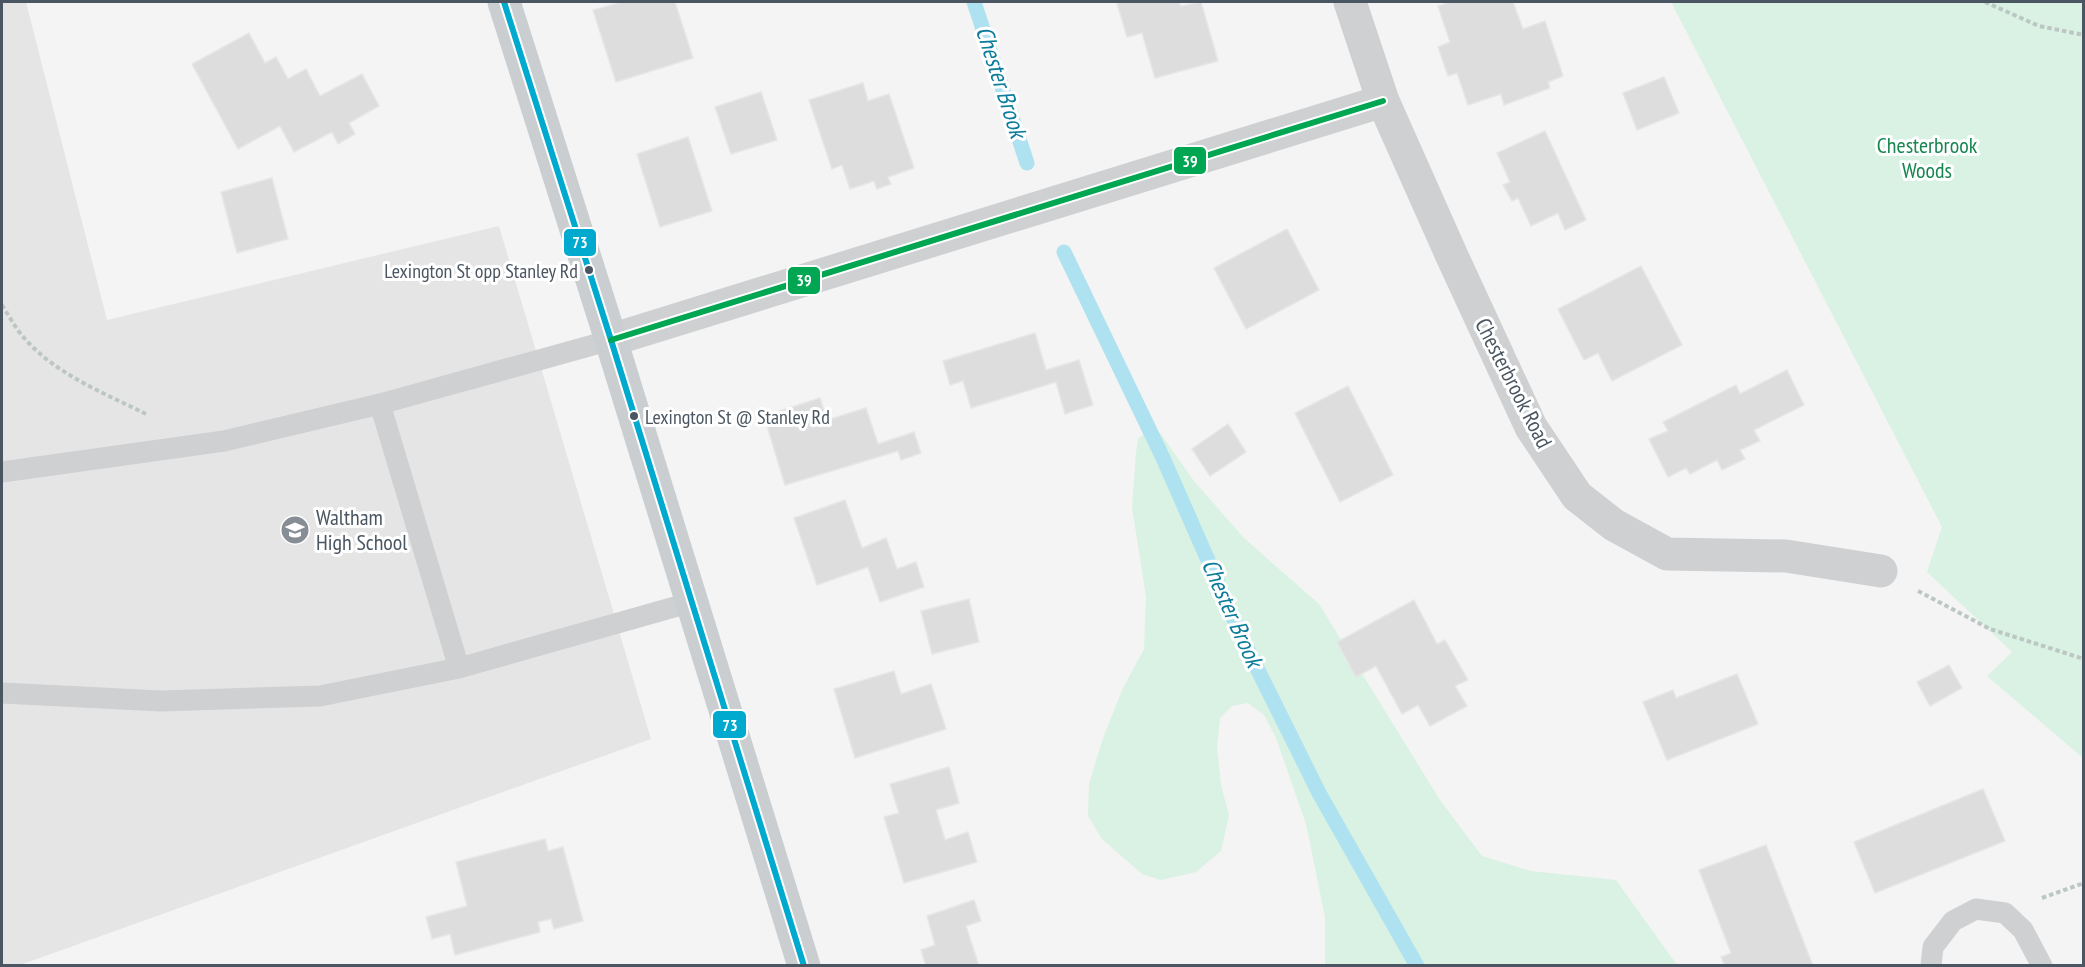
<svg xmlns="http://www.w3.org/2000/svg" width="2085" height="967" viewBox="0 0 2085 967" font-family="'PT Sans Narrow',sans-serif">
<rect width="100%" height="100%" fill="#f4f4f4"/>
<polygon fill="#e6e5e6" points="2,2 26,2 107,320 499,226 651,739 20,965 2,966"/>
<g fill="#d9f2e3">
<polygon points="1671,2 2083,2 2083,758 1987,676 2012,652 1927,572 1942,527"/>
<polygon points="1146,432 1160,433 1194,481 1244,538 1319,604 1440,800 1482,856 1531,871 1616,880 1677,965 1325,965 1325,917 1306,824 1276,738 1264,715 1248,703 1232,706 1220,718 1217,747 1221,785 1229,815 1221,851 1196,872 1161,880 1142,874 1102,839 1088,816 1089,784 1103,738 1123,688 1144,649 1146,597 1132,507 1136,452 1138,439"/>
</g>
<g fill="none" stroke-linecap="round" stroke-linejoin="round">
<g stroke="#aee2f0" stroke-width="15">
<polyline points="974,2 1027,163"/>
<polyline points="1064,252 1163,458 1244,642 1319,793 1417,966"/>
</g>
</g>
<g fill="#ddddde" stroke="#e5e6e7" stroke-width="1.5">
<polygon points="622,2 675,2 693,58 616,82 593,10"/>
<polygon points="1123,2 1179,2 1181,6 1201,2 1218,61 1155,78 1142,33 1127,37 1117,3"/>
<polygon points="1451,2 1513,2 1523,29 1545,21 1563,76 1548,82 1550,88 1504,105 1501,94 1468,105 1457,73 1448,76 1438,47 1450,42 1438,6"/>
<polygon points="249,33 265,63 276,57 288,79 306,69 320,96 362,74 379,106 349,123 355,134 338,144 332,132 294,152 280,126 238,149 192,64"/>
<polygon points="1664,77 1679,113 1637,130 1623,93"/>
<polygon points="863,83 868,101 889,94 914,168 888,177 891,184 877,189 874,181 850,189 842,165 832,169 809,100"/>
<polygon points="761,92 777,140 731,154 715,107"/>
<polygon points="1545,131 1586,220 1565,230 1558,213 1531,226 1518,198 1512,201 1503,185 1510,182 1497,153"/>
<polygon points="688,137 712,211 660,227 637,154"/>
<polygon points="272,178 288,239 237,253 221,192"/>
<polygon points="1287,229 1319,290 1246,329 1214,268"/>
<polygon points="1641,266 1682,345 1612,381 1598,353 1584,360 1558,309"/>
<polygon points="1035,333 1046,370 1079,360 1093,405 1065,414 1056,382 971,408 963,381 950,385 943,361"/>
<polygon points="1787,370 1804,405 1754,430 1760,441 1740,450 1745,459 1722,470 1717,460 1690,474 1686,468 1668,477 1649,439 1668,431 1663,422 1736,385 1740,394"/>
<polygon points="1348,386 1393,475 1340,502 1295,413"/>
<polygon points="820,398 827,420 866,408 878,444 914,432 921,453 901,460 898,451 785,485 764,416"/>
<polygon points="1228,424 1246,452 1210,476 1192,449"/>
<polygon points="845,500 862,548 886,538 897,569 916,562 924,587 880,602 868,567 817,585 794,518"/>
<polygon points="969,599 979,642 932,654 921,611"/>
<polygon points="1414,600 1437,644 1445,640 1468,680 1455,686 1467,706 1430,726 1418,705 1402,714 1376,666 1356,677 1337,642"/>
<polygon points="1949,665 1962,688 1930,706 1917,682"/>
<polygon points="894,671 901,694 931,684 946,729 855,758 834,689"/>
<polygon points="1737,674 1758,724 1667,760 1643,702 1673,690 1676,698"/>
<polygon points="949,767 959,803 936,810 945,840 968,832 977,862 904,883 884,817 899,813 890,784"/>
<polygon points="1983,789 2005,841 1875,893 1854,842"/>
<polygon points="545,839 548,851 563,847 583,921 554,929 551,919 538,922 540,932 455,955 450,934 432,939 426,917 467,906 456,862"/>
<polygon points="1766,845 1813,966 1725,966 1721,957 1731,953 1699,870"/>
<polygon points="974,900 981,921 966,926 979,966 926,966 921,950 935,945 927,916"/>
</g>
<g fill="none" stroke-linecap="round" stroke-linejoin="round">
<g stroke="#bcc7c4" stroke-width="4" stroke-dasharray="4.5 3" stroke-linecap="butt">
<polyline points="1985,2 2039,26 2084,35"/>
<path d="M2,305C9,316 16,329 25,339C57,375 104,393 146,414"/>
<polyline points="1918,591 1990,629 2084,659"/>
<polyline points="2042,898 2084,883"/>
</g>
<g stroke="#ced0d2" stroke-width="21">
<polyline points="380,404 459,668"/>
<polyline points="2,472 224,441 380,404 611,340"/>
<polyline points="2,693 161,701 320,696 459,668 692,602"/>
<polyline points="1931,966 1933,947 1953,921 1976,909 2005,913 2023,930 2042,966"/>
</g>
<g stroke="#ced0d2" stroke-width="33">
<polyline points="1350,2 1383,101 1451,254 1531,427 1577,496 1614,525 1667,554 1786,556 1881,571"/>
<polyline points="611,340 1383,101"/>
</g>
<polyline stroke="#caced1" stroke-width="33" points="504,2 611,340 804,966"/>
<g stroke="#fff" stroke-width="10">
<polyline id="bus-1" points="504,2 611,340 804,966"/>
</g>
<g stroke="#fff" stroke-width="10">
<polyline id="bus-2" points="611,340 1383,101"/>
</g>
<use href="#bus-1" stroke="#00a9ce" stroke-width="6"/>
<use href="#bus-2" stroke="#00a651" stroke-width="6"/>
</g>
<defs>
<g id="school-disc" transform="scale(1.5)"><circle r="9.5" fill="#868d94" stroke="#fff"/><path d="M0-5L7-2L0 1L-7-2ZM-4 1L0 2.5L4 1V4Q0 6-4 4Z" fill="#fff"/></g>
</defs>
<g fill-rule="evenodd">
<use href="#school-disc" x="295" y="530"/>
</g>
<g fill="#4a5661" stroke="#fff" stroke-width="2">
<circle cx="589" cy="270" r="5"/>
<circle cx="634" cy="416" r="5"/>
</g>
<g text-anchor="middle" stroke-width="6" stroke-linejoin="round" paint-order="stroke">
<g font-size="20" fill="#4a5661" stroke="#fff" text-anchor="end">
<text x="578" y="278">Lexington St opp Stanley Rd</text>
<text x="645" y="424" text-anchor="start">Lexington St @ Stanley Rd</text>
</g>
<g font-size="22" fill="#17864f" stroke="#fff">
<text x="1927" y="153">Chesterbrook<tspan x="1927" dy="25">Woods</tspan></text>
</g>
<g font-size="22" fill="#4a5661" stroke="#fff">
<text transform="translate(1514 383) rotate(63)" y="8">Chesterbrook Road</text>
</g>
<g font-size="22" fill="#4a5661" stroke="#fff" text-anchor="start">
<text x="316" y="525">Waltham<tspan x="316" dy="25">High School</tspan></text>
</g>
<g font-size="24" font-style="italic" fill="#0c7c9b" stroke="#fff">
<text transform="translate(1001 82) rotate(72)" y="8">Chester Brook</text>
<text transform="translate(1232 613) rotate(66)" y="8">Chester Brook</text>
</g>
</g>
<g stroke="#fff" stroke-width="2">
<rect x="1173" y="146" width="34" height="29" rx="6" fill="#00a651"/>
<rect x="563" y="228" width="34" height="29" rx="6" fill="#00a9ce"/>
<rect x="787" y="266" width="34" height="29" rx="6" fill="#00a651"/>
<rect x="712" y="710" width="35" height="29" rx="6" fill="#00a9ce"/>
</g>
<g font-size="16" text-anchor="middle" font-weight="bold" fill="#fff">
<text x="1190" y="167">39</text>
<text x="580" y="248">73</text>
<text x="804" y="286">39</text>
<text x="730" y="731">73</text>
</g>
<rect width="2085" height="967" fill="none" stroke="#4a5661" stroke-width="6"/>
</svg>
